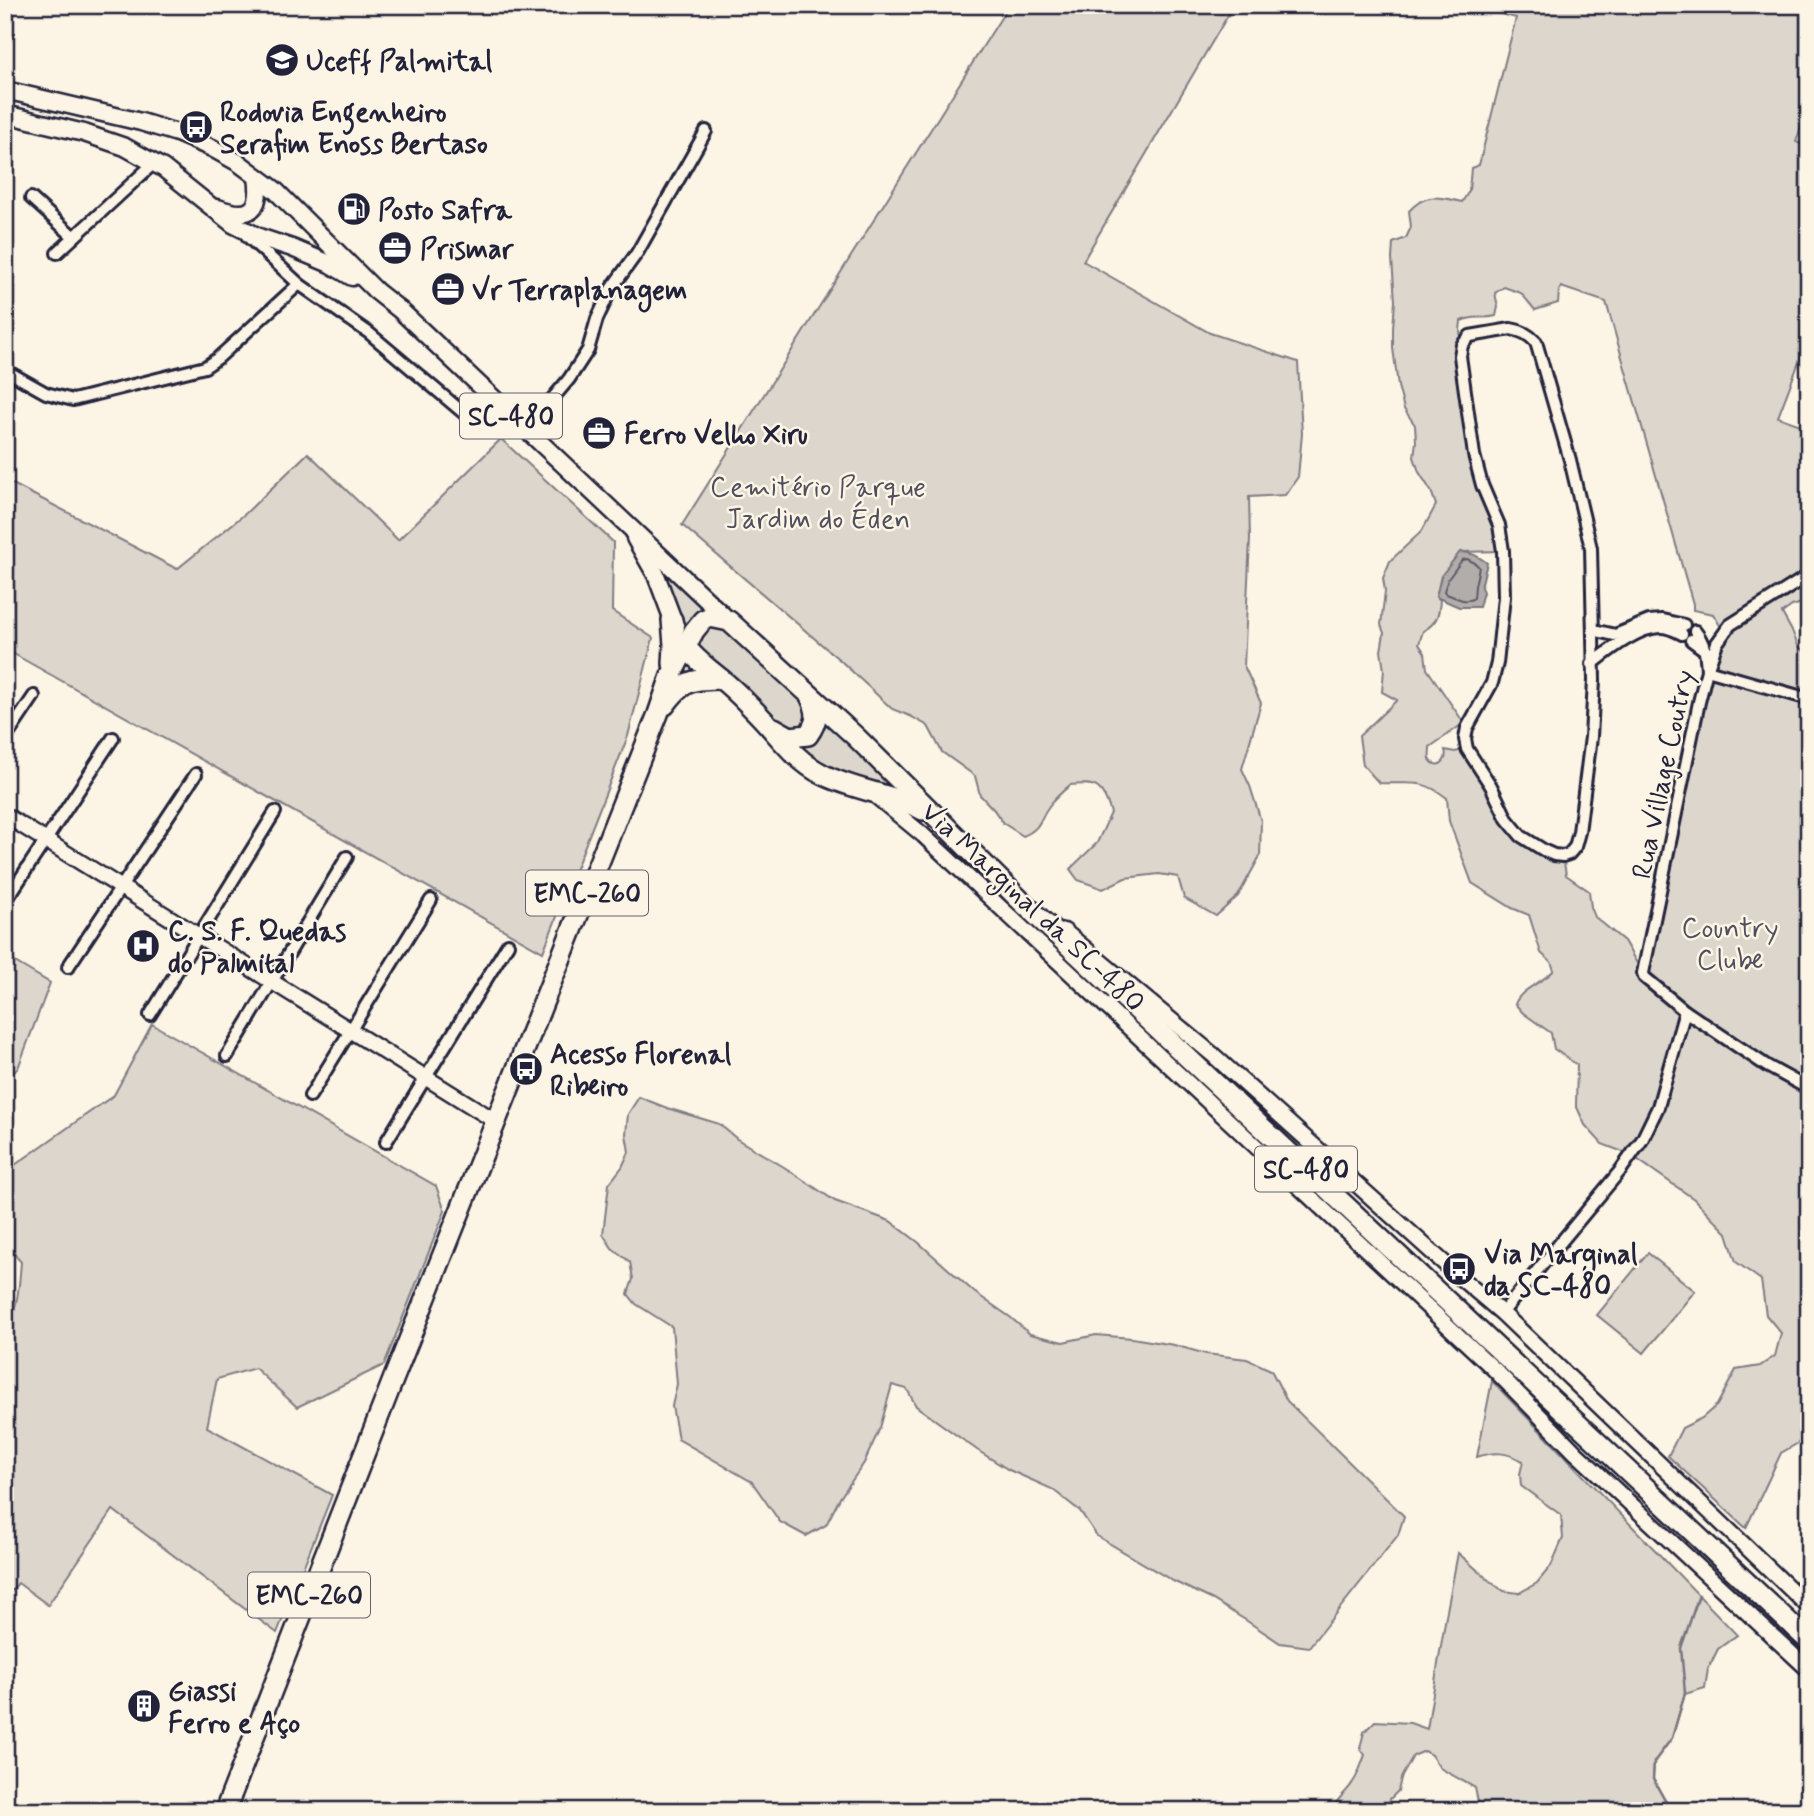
<svg xmlns="http://www.w3.org/2000/svg" width="1814" height="1816" viewBox="0 0 1814 1816" font-family="Mynerve,sans-serif">
<rect width="100%" height="100%" fill="#fcf5e5"/>
<filter id="ink" filterUnits="userSpaceOnUse"><feTurbulence type="fractalNoise" baseFrequency=".0143" numOctaves="2"/><feDisplacementMap in="SourceGraphic" scale="14" xChannelSelector="R" yChannelSelector="G"/><feConvolveMatrix kernelMatrix="1 2 1 2 8 2 1 2 1" color-interpolation-filters="sRGB"/></filter>
<g filter="url(#ink)">
<g fill="#dcd6cc" stroke="#7f7c84" stroke-width="2" fill-rule="evenodd">
<path d="M1009,5H1234L1083,261L1210,333L1298,362L1302,434L1298,477L1285,495L1249,497L1250,539L1244,666L1261,703L1242,769L1250,786L1261,821L1260,856L1238,896L1216,916L1184,898L1178,877L1159,874L1125,878L1103,889L1078,880L1070,869L1097,843L1111,813C1102,786 1098,782 1070,785C1062,792 1055,798 1049,806C1039,820 1041,829 1023,836L1003,823L994,810L980,795L975,776L942,752L928,726L910,716L892,709L842,662L682,525Z"/>
<path d="M1468,5H1809V103L1796,142L1809,147V359L1801,357L1778,417L1809,428V575L1803,580L1809,582V601L1792,606L1782,613L1793,633L1798,646L1809,655V1428L1800,1442L1781,1453L1746,1528L1668,1456L1682,1428L1702,1418L1717,1405L1736,1370L1760,1366L1775,1356L1781,1333L1766,1315L1761,1280L1736,1262L1727,1233L1694,1199L1631,1155L1602,1144L1585,1125L1576,1105L1577,1065L1554,1049L1551,1033L1523,1013L1515,1004C1521,988 1543,983 1554,970L1551,962L1541,953L1529,915L1512,908L1472,883L1449,821L1447,798C1420,777 1410,785 1379,783L1363,765L1359,736L1397,700L1382,692L1384,670L1381,651L1384,633L1381,625L1385,591L1383,578L1390,561L1422,531L1436,505L1431,491L1419,472L1414,457L1416,441L1415,425L1404,409L1398,386L1393,348V328L1395,301L1392,259L1393,243L1406,238L1411,227L1409,211C1426,192 1439,197 1462,202L1469,191L1471,168L1479,165L1516,18ZM1504,287L1521,293L1535,310L1558,303L1559,291L1561,287L1606,302L1693,604V610L1713,614L1724,632L1699,702L1642,972L1624,941L1595,917L1591,907L1589,891L1566,875L1563,856L1521,836L1467,749L1455,752L1445,750C1449,763 1435,770 1430,759C1429,755 1430,751 1430,747L1464,723L1427,669L1425,653L1419,644L1423,631C1437,623 1439,616 1440,600L1436,596L1460,552L1503,551L1474,455L1460,331L1461,321C1477,314 1480,320 1496,316L1498,307L1495,293Z"/>
<polygon points="501,439 613,542 612,611 653,638 628,736 543,952 5,649 5,480 177,569 246,513 308,453 398,540"/>
<polygon points="660,569 703,607 686,635"/>
<polygon points="711,626 724,627 808,705 807,724 787,732 698,647 701,633"/>
<polygon points="825,721 901,792 844,779 791,747 808,740"/>
<polygon points="5,956 50,983 18,1068 5,1081"/>
<path d="M152,1024L436,1186L445,1211L384,1365L297,1407L255,1368L217,1379L207,1427L332,1495L277,1633L113,1510L48,1605L18,1583L5,1599V1326C19,1310 19,1283 21,1262L5,1243V1172L114,1095Z"/>
<polygon points="639,1097 667,1108 719,1124 737,1139 784,1167 835,1201 890,1221 918,1242 974,1292 1010,1317 1030,1334 1063,1342 1096,1335 1132,1338 1174,1345 1206,1354 1247,1359 1271,1370 1287,1401 1404,1516 1398,1535 1309,1647 1280,1643 1247,1621 1213,1600 1173,1581 1097,1536 1080,1511 1052,1489 1009,1470 977,1450 916,1406 907,1389 892,1385 880,1428 864,1463 840,1498 826,1525 806,1536 780,1522 752,1482 678,1439 672,1406 677,1384 672,1327 636,1304 628,1294 633,1279 630,1262 612,1248 603,1234 609,1184 622,1167 629,1152 626,1134 628,1114"/>
<polygon points="1648,1253 1695,1291 1644,1353 1597,1315"/>
<path d="M1492,1381L1737,1635L1718,1649L1708,1669L1705,1688L1685,1694L1672,1738L1654,1762L1653,1779L1671,1811H1480L1475,1788L1440,1768L1431,1755L1425,1751L1413,1756L1401,1778L1398,1791L1390,1799L1387,1811H1333C1335,1799 1347,1793 1353,1782C1359,1774 1361,1764 1365,1755L1360,1748L1364,1732L1375,1721L1410,1723L1427,1729L1446,1616L1458,1553L1492,1583L1504,1591L1519,1593L1537,1583L1551,1566L1563,1538L1561,1515L1521,1486L1520,1474L1523,1461C1506,1452 1495,1451 1477,1457Z"/>
</g>
<path fill="#b2adab" stroke="#78757e" stroke-width="2" d="M1460,552C1471,552 1478,556 1487,563L1481,587L1483,592L1479,607H1459L1436,597L1441,576Z"/>
<g fill="none" stroke-linecap="round" stroke-linejoin="round">
<path stroke="#5c5a68" stroke-width="2" d="M1467,559L1475,563L1479,567L1475,586L1474,598C1465,604 1456,597 1446,594L1444,591L1448,579L1462,560Z"/>
<polyline stroke="#78757e" stroke-width="2.5" points="1671,1811 1653,1779 1654,1762 1672,1738 1685,1693 1681,1648 1699,1595"/>
<g stroke="#22223b" stroke-width="16">
<g id="street">
<polyline points="31,198 74,237"/>
<polyline points="247,236 299,284 369,333 466,415 471,415 490,395"/>
<polyline points="57,253 154,163"/>
<path d="M1511,329C1522,331 1528,334 1536,342L1570,460L1591,548L1594,680L1591,737L1579,832L1575,847L1569,854L1563,856L1554,855L1545,851L1521,836L1507,819L1491,786L1467,749L1465,739L1467,728L1492,683L1497,663L1504,597L1503,551L1499,525L1482,485L1474,455L1460,356L1462,345L1470,336Z"/>
<polyline points="5,370 46,393 73,400 205,367 218,358 299,284"/>
<polyline points="526,430 569,379 588,350 597,319 611,289 637,253 706,131"/>
<polyline points="1809,575 1730,625 1717,643 1707,670 1699,702 1643,973 1644,977 1685,1011 1767,1066 1809,1089"/>
<polyline points="1593,630 1615,635 1649,621 1662,620 1684,625"/>
<path d="M1695,631C1705,643 1706,655 1707,670L1809,699"/>
<polyline points="1691,640 1706,651"/>
<path d="M1592,664C1610,650 1638,627 1661,627C1669,627 1676,631 1682,634"/>
<polyline points="5,739 34,696"/>
<polyline points="5,902 113,738"/>
<polyline points="68,967 196,774"/>
<polyline points="150,1015 275,812"/>
<polyline points="227,1056 347,857"/>
<polyline points="310,1096 431,900"/>
<polyline points="386,1142 508,944"/>
<polyline points="1502,1313 1620,1171 1642,1140 1658,1107 1685,1011"/>
</g>
</g>
<g stroke="#22223b" stroke-width="19">
<g id="secondary">
<polyline points="877,797 923,835 1494,1369 1576,1453 1809,1670"/>
<polyline points="5,815 497,1122"/>
<polyline points="1064,931 1212,1054 1463,1280 1502,1313 1809,1607"/>
</g>
</g>
<g stroke="#22223b" stroke-width="21">
<g id="primary">
<polyline points="5,90 141,122 177,133 212,148 239,163 275,190 376,291 400,310 729,621"/>
<polyline points="5,114 84,133 125,147 163,168 233,224 259,237 292,248 330,264 352,277"/>
<path d="M218,208C250,220 262,210 257,177"/>
<polyline points="635,538 656,575 676,628"/>
</g>
</g>
<g stroke="#22223b" stroke-width="24">
<g id="highway">
<polyline points="672,620 674,645 673,664"/>
<path d="M686,647C698,662 707,667 721,679C734,689 745,701 756,712C778,734 794,760 822,774C855,791 891,793 923,810"/>
<path d="M665,705C684,679 691,680 721,679"/>
<path d="M774,728L790,737L808,735C818,721 818,713 811,698"/>
<polyline points="225,1811 393,1380 658,714 671,676 694,631 703,620 710,617 729,621 856,737 1021,901 1809,1641"/>
</g>
</g>
<use href="#street" stroke="#fcf5e5" stroke-width="10"/>
<use href="#secondary" stroke="#fcf5e5" stroke-width="14"/>
<use href="#primary" stroke="#fcf5e5" stroke-width="16"/>
<use href="#highway" stroke="#fcf5e5" stroke-width="19"/>
</g>
</g>
<defs>
<g id="university-disc" transform="scale(1.75)"><circle r="9.5" fill="#22223b" stroke="#fcf5e5"/><path d="M0-5L7-2L0 1L-7-2ZM-4 1L0 2.5L4 1V4Q0 6-4 4Z" fill="#fff"/></g>
<g id="bus-disc" transform="scale(1.75)"><circle r="9.5" fill="#22223b" stroke="#fcf5e5"/><path d="M-5-6H5V4H4V6H2V4H-2V6H-4V4H-5ZM-3.5-4V0h7V-4ZM-3.5 1.2v1.5H-2V1.2ZM2 1.2v1.5H3.5V1.2Z" fill="#fff"/></g>
<g id="fuel-disc" transform="scale(1.75)"><circle r="9.5" fill="#22223b" stroke="#fcf5e5"/><path d="M-5.5-6h7V0h2V4h1.3V-2.5L3-4.5l.8-.8L6-3V5H2.5V1h-1V6h-7ZM-4.2-4.7v3.2H.2V-4.7Z" fill="#fff"/></g>
<g id="office-disc" transform="scale(1.75)"><circle r="9.5" fill="#22223b" stroke="#fcf5e5"/><path d="M-6-3h4V-5.5h4V-3h4V5H-6ZM-1-4.5V-3h2v-1.5ZM-6 0V1H6V0Z" fill="#fff"/></g>
<g id="hospital-disc" transform="scale(1.75)"><circle r="9.5" fill="#22223b" stroke="#fcf5e5"/><path d="M-5-5h3v3.5h4V-5h3V5h-3V1.5h-4V5h-3Z" fill="#fff"/></g>
<g id="building-disc" transform="scale(1.75)"><circle r="9.5" fill="#22223b" stroke="#fcf5e5"/><path d="M-4-6H4V6H1V3H-1V6H-4ZM-2.5-4.3h1.7v1.8h-1.7ZM.8-4.3h1.7v1.8H.8ZM-2.5-1h1.7V.8h-1.7ZM.8-1h1.7V.8H.8Z" fill="#fff"/></g>
</defs>
<g fill-rule="evenodd">
<use href="#university-disc" x="282" y="60"/>
<use href="#bus-disc" x="196" y="127"/>
<use href="#fuel-disc" x="354" y="209"/>
<use href="#office-disc" x="395" y="248"/>
<use href="#office-disc" x="448" y="289"/>
<use href="#office-disc" x="599" y="433"/>
<use href="#hospital-disc" x="143" y="946"/>
<use href="#bus-disc" x="526" y="1069"/>
<use href="#bus-disc" x="1459" y="1269"/>
<use href="#building-disc" x="144" y="1706"/>
</g>
<g text-anchor="middle" stroke-width="5" stroke-linejoin="round" paint-order="stroke">
<g fill="#fcf5e5" stroke="#63616e" stroke-width="2">
<rect x="460" y="393.5" width="102" height="45" rx="5"/>
<rect x="526" y="870.5" width="122" height="45" rx="5"/>
<rect x="1255" y="1146.5" width="102" height="45" rx="5"/>
<rect x="248" y="1572.5" width="122" height="45" rx="5"/>
</g>
<g font-size="26" font-weight="bold" fill="#22223b">
<text x="511" y="425">SC-480</text>
<text x="587" y="902">EMC-260</text>
<text x="1306" y="1178">SC-480</text>
<text x="309" y="1604">EMC-260</text>
</g>
<g font-size="28" font-weight="bold" fill="#22223b" stroke="#fcf5e5" text-anchor="start">
<text x="306" y="70">Uceff Palmital</text>
<text x="220" y="121">Rodovia Engenheiro<tspan x="220" dy="32">Serafim Enoss Bertaso</tspan></text>
<text x="378" y="219">Posto Safra</text>
<text x="420" y="258">Prismar</text>
<text x="472" y="299">Vr Terraplanagem</text>
<text x="624" y="443">Ferro Velho Xiru</text>
<text x="168" y="940">C. S. F. Quedas<tspan x="168" dy="32">do Palmital</tspan></text>
<text x="550" y="1063">Acesso Florenal<tspan x="550" dy="32">Ribeiro</tspan></text>
<text x="1484" y="1263">Via Marginal<tspan x="1484" dy="32">da SC-480</tspan></text>
<text x="168" y="1700">Giassi<tspan x="168" dy="32">Ferro e Aço</tspan></text>
</g>
<g font-size="28" fill="#504f5f" stroke="#fcf5e5">
<text x="818" y="496">Cemitério Parque<tspan x="818" dy="32">Jardim do Éden</tspan></text>
<text x="1730" y="937">Country<tspan x="1730" dy="32">Clube</tspan></text>
</g>
<g font-size="28" fill="#22223b" stroke="#fcf5e5">
<text transform="translate(1662 774) rotate(-78)" y="10">Rua Village Coutry</text>
<text transform="translate(1034 906) rotate(43)" y="10">Via Marginal da SC-480</text>
</g>
</g>
<rect width="1814" height="1816" fill="none" stroke="#fcf5e5" stroke-width="28"/>
<rect x="14" y="14" width="1786" height="1788" fill="none" stroke="#22223b" stroke-width="2.5" filter="url(#ink)"/>
</svg>
